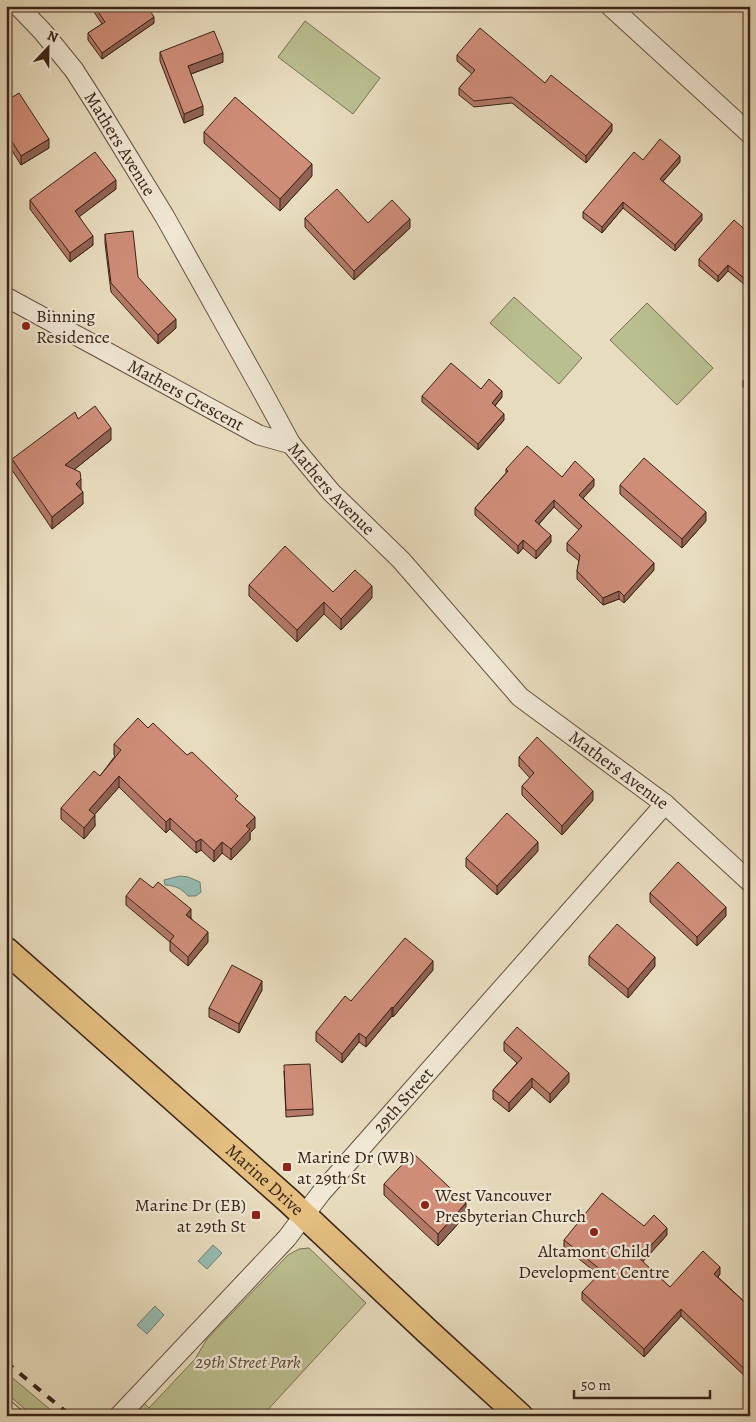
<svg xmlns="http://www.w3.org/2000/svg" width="756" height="1422" viewBox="0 0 756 1422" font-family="Alegreya,serif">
<rect width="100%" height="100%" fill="#e8dcbe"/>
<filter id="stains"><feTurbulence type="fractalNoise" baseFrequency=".004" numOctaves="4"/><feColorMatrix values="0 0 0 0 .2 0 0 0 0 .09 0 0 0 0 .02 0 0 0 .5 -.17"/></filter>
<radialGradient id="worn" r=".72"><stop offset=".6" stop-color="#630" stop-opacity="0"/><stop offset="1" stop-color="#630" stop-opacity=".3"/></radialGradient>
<g fill="#babf8f" stroke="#7a7154">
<polygon points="305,21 380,78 353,114 278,57"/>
<polygon points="514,297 582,358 559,384 490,323"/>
<polygon points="647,303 713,368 677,405 610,340"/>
<polygon points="309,1248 366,1303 262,1416 131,1416 143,1402 149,1408 195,1359 207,1339 288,1255 299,1249"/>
<polygon points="6,1373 9,1375 58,1416 33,1416 6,1393"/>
</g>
<g fill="#97bbb3" stroke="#727e75">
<path d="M180,876L188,877L200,882L201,892L196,896H188C181,888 176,886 165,885L164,880Z"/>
<polygon points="213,1245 222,1253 207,1269 198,1261"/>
<polygon points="155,1306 164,1315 147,1334 137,1325"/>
</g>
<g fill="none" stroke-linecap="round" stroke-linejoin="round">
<g stroke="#665142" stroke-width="21">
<g id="minor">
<path id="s1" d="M18,6L43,32L74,70L97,106L165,217L261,389L291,444L331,492L401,560L520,697L665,804L750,882"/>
<polyline points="610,6 750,134"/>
<path id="s2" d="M6,297L259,435L291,444"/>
<polyline points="6,1410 13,1416"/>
<path id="s3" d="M119,1416L287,1238L321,1193L665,804"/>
</g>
</g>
<g stroke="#3a2318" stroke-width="28">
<g id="major">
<path id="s4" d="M6,950L289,1201L427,1331L520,1416"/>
</g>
</g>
<use href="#minor" stroke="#f0e8d5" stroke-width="19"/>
<use href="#major" stroke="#e4be7f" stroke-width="25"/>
<polyline stroke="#3a2318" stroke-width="4" stroke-dasharray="9 9" stroke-linecap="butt" points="6,1362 71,1416"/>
</g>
<g fill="#b27967" stroke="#3a2318">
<polygon points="90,6 147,6 154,23 102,59 88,40 88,33 102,24"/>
<polygon points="160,52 223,62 191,74 203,115 184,123 160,61"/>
<polygon points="457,55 545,83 612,131 586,163 512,103 474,107 459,95 459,88 472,74 457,61"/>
<polygon points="6,101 49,148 21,165 6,141"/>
<polygon points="204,132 312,176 280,211 204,143"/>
<polygon points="643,160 680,162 663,181 702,220 675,251 623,208 602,233 583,218 583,212"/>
<polygon points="116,189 79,216 93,245 70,262 30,209 30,200"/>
<polygon points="305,218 368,223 410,228 354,280 305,227"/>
<polygon points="105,234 176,328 158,344 111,292 105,243"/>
<polygon points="750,234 750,289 728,271 718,282 699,266 699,259"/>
<polygon points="750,298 750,309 747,307 747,301"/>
<polygon points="750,373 750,393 743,387 743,381"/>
<polygon points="481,389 502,397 495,406 504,420 478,450 422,402 422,396"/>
<polygon points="78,419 111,440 75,469 81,491 83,504 52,529 12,470 12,459"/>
<polygon points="506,469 562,477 594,486 583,498 654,570 624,603 619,599 603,605 577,579 577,571 579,561 567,551 567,543 579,530 554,507 539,524 551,542 536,559 523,548 518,554 475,515 475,508 506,473"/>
<polygon points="620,485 706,521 682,548 620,494"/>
<polygon points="249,585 333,592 372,598 341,630 324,614 297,642 249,596"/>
<polygon points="148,728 238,802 255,828 250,833 250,840 231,860 222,853 214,862 201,850 196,853 170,829 166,833 119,787 94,815 95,826 84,839 61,819 61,808 100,776 115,756 114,755 114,744"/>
<polygon points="519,757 593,800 562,835 522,795 522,786 530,778 519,766"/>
<polygon points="538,851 497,895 466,867 466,858"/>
<polygon points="153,888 191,918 208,942 188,966 170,951 170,942 126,905 126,896"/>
<polygon points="650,893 726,916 697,946 650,902"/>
<polygon points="589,956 655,966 628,998 589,965"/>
<polygon points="433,970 393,1017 392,1016 366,1047 359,1042 342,1063 316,1041 316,1032 351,1001"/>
<polygon points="262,990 239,1033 209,1017 209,1008"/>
<polygon points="504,1042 569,1082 550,1103 532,1087 509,1112 493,1099 493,1090 517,1063 504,1051"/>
<polygon points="284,1071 313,1109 313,1115 286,1117"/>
<polygon points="384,1184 466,1215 438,1246 384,1195"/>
<polygon points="644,1226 667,1235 642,1262 670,1287 720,1274 718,1277 750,1307 750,1381 681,1316 644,1357 582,1300 582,1292 599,1275 564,1247 564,1240"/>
</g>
<g fill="#916354" stroke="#3a2318">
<polygon points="154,17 154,23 102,59 102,53"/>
<polygon points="223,53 223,62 188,75 188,66"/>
<polygon points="203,106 203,115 184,123 184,114"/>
<polygon points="612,124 612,131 586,163 586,156"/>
<polygon points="49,139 49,148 21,165 21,156"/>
<polygon points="680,156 680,162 660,185 660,179"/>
<polygon points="312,164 312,176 280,211 280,199"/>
<polygon points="116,180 116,189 75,220 75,211"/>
<polygon points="623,202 623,208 602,233 602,227"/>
<polygon points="702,214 702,220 675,251 675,245"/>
<polygon points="410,219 410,228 354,280 354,271"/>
<polygon points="93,236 93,245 70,262 70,253"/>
<polygon points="728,265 728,271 718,282 718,276"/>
<polygon points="176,319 176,328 158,344 158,335"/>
<polygon points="502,391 502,397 492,409 492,403"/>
<polygon points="504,414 504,420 478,450 478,444"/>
<polygon points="111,428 111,440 65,477 65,465"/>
<polygon points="81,479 81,491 76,484"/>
<polygon points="594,479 594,486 579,503 579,495"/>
<polygon points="83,492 83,504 52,529 52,517"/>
<polygon points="554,500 554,507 535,528 535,521"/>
<polygon points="706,512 706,521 682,548 682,539"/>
<polygon points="551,535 551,542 536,559 536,551"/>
<polygon points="523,540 523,548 518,554 518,546"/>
<polygon points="654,563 654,570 624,603 624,596"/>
<polygon points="372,586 372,598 341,630 341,619"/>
<polygon points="619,591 619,599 603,605 603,598"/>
<polygon points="324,602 324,614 297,642 297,630"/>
<polygon points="119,776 119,787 89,821 89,810"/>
<polygon points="593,791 593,800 562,835 562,826"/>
<polygon points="95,815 95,826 84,839 84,828"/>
<polygon points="255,817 255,828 250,833 250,840 231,860 231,849 246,826"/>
<polygon points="170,818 170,829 166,833 166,822"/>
<polygon points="201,839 201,850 196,853 196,842"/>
<polygon points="222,842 222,853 214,862 214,851"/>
<polygon points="538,842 538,851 497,895 497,886"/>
<polygon points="726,907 726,916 697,946 697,937"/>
<polygon points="191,909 191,918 186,915"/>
<polygon points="208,932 208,942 188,966 188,957"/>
<polygon points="655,957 655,966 628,998 628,989"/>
<polygon points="433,961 433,970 393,1017 393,1008"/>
<polygon points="262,981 262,990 239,1033 239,1024"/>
<polygon points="392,1007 392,1016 366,1047 366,1038"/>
<polygon points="359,1033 359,1042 342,1063 342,1054"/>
<polygon points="569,1073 569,1082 550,1103 550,1094"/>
<polygon points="532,1078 532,1087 509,1112 509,1103"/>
<polygon points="466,1203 466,1215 438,1246 438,1234"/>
<polygon points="667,1228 667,1235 639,1266 639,1258"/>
<polygon points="720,1267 720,1274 714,1281 714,1274"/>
<polygon points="681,1309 681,1316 644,1357 644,1349"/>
</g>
<g fill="#cf8d78" stroke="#3a2318">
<polygon points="94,6 147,6 154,17 102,53 88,33 105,22"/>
<polygon points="480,28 545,83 551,75 612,124 586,156 512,97 474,101 459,88 475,70 457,55"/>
<polygon points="214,31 223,53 188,66 203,106 184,114 160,52"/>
<polygon points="19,93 49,139 21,156 6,132 6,101"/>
<polygon points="235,97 312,164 280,199 204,132"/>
<polygon points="660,139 680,156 660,179 702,214 675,245 623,202 602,227 583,212 634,152 643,160"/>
<polygon points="95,152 116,180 75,211 93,236 70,253 30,200"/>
<polygon points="337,189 368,223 392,200 410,219 354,271 305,218"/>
<polygon points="734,220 750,234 750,283 728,265 718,276 699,259"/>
<polygon points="133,231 138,277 176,319 158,335 111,283 105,234"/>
<polygon points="451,363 481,389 489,379 502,391 492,403 504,414 478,444 422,396"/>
<polygon points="750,373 750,387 743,381"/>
<polygon points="95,406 111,428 65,465 80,472 81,479 76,484 83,492 52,517 12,459 75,412 78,419"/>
<polygon points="527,446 562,477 575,461 594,479 579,495 654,563 624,596 619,591 603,598 577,571 580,555 567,543 582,526 554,500 535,521 551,535 536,551 523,540 518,546 475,508 508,471 506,469"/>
<polygon points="644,458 706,512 682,539 620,485"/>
<polygon points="285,546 333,592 355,570 372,586 341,619 324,602 297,630 249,585"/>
<polygon points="138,718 148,728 153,723 187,755 192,752 238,796 235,799 255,817 246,826 250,829 231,849 222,842 214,851 201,839 196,842 170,818 166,822 119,776 89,810 95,815 84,828 61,808 94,771 100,776 121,750 114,744"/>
<polygon points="537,737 593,791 562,826 522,786 534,773 519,757"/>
<polygon points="507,813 538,842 497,886 466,858"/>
<polygon points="678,862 726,907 697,937 650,893"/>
<polygon points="140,878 153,888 158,882 191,909 186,915 208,932 188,957 170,941 174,936 126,896"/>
<polygon points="617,924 655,957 628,989 589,956"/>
<polygon points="405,938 433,961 393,1008 392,1007 366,1038 359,1033 342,1054 316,1032 345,996 351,1001"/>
<polygon points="232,965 262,981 239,1024 209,1008"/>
<polygon points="517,1027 569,1073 550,1094 532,1078 509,1103 493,1090 522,1058 504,1042"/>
<polygon points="310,1064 313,1109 286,1110 284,1065"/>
<polygon points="413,1153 466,1203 438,1234 384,1184"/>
<polygon points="602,1193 644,1226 654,1215 667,1228 639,1258 670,1287 703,1251 720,1267 714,1274 750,1307 750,1374 681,1309 644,1349 582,1292 602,1271 564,1240"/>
</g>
<g fill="#8f2418" stroke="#f0e8d5" stroke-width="2">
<circle cx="26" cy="326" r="5"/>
<rect x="282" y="1162" width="10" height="10" rx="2.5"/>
<circle cx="425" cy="1205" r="5"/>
<rect x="251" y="1210" width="10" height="10" rx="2.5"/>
<circle cx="594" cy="1232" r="5"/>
</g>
<g text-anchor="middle" stroke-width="4.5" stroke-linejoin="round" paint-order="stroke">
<g font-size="18" fill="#3a2318" stroke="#f0e8d5">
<text dy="6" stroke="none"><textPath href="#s1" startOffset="172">Mathers Avenue</textPath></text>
<text dy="6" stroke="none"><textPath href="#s2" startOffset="205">Mathers Crescent</textPath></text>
<text dy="6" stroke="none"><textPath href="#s1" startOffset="578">Mathers Avenue</textPath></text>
<text dy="6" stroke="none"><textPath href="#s1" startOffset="982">Mathers Avenue</textPath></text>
<text dy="6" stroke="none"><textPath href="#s3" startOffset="425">29th Street</textPath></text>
<text dy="6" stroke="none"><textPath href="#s4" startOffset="346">Marine Drive</textPath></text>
</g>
<g font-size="18" fill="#3a2318" stroke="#f0e8d5" text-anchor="start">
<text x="36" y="322">Binning<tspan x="36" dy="21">Residence</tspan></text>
<text x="297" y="1163">Marine Dr (WB)<tspan x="297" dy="21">at 29th St</tspan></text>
<text x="435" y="1201">West Vancouver<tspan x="435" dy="21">Presbyterian Church</tspan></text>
<text x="246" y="1211" text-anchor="end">Marine Dr (EB)<tspan x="246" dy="21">at 29th St</tspan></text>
<text x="594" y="1257" text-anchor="middle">Altamont Child<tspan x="594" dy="21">Development Centre</tspan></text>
</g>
<g font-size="18" font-style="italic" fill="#5a4a36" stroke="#f0e8d5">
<text x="248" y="1368">29th Street Park</text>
</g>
</g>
<rect width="756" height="1422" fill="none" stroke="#e8dcbe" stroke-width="25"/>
<rect x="8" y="8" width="741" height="1407" fill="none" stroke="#3a2318" stroke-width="2.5"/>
<rect x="12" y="12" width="731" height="1397" fill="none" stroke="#3a2318"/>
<g transform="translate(48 48) rotate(22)" stroke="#f0e8d5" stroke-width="4" paint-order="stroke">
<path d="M0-4L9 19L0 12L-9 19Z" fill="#3a2318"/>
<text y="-8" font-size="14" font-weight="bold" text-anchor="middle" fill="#3a2318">N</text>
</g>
<path d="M574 1390v8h136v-8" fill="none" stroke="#3a2318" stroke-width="2.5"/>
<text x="581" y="1390" font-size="15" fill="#3a2318" stroke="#f0e8d5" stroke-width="4" paint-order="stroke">50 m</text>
<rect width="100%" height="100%" filter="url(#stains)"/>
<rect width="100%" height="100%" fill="url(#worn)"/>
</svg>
